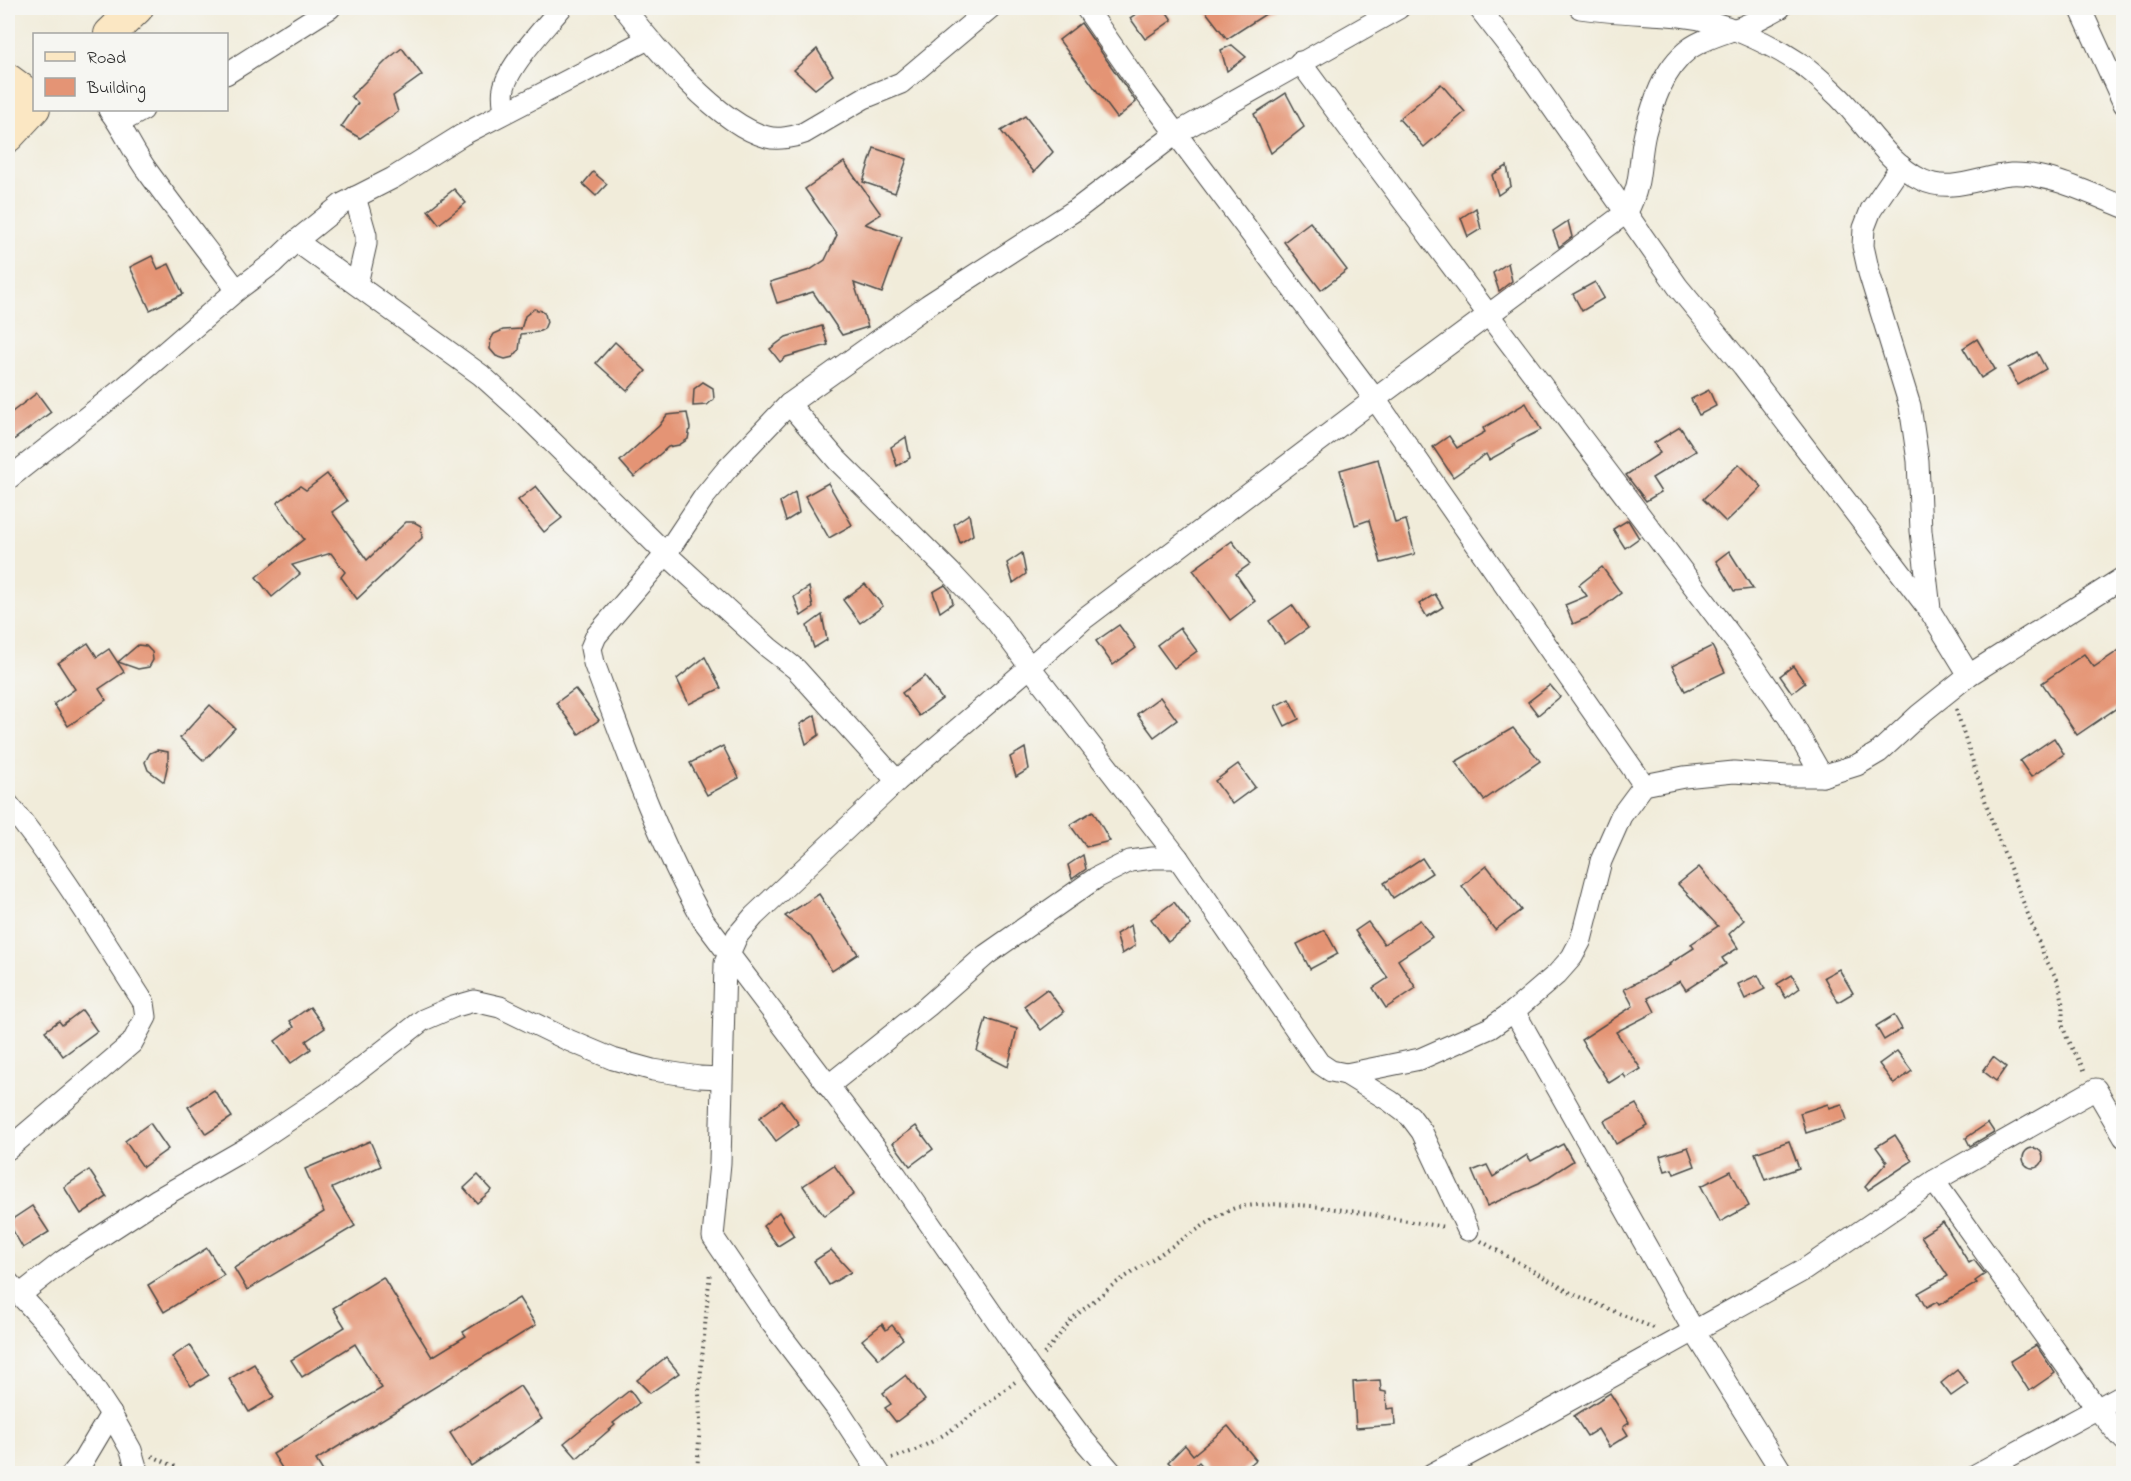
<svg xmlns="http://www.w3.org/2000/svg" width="2131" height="1481" viewBox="0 0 2131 1481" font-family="'Indie Flower',sans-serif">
<rect width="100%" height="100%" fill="#f6f6f2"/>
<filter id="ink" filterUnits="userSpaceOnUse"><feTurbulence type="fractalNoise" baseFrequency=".0167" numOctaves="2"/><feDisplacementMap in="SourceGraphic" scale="12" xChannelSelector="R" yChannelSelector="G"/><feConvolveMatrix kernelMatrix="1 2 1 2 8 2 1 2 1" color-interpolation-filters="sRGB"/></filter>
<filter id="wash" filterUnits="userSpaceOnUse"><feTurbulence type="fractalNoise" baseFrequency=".008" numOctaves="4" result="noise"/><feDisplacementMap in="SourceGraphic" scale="24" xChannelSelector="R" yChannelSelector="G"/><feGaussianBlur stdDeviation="1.35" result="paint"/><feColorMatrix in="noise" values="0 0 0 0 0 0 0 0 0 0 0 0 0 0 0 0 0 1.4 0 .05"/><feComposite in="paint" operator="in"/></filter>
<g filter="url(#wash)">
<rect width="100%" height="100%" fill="#f1ecda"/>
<g id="blocks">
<g fill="#e49475">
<polygon points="1145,8 1164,8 1172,20 1145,39 1130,18"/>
<polygon points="1203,8 1275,8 1227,39"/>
<polygon points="1081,23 1136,102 1117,118 1059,40"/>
<polygon points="1232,45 1246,57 1227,71 1221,50"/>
<polygon points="402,48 422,75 393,96 398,112 360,138 341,127 358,103 351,96 388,59"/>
<polygon points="817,49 833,75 815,89 794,70"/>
<polygon points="1441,84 1465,112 1424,147 1399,119"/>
<polygon points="1286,93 1304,127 1271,153 1254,114"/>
<polygon points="1025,116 1053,152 1034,172 1001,131"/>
<polygon points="874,148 907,159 895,193 863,182"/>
<polygon points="844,162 881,214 865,224 902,237 882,293 854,283 868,327 842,335 813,292 777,303 770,282 810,270 825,260 837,235 805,189"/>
<polygon points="1507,166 1511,186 1498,195 1492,175"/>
<polygon points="593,172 607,184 596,196 583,184"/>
<polygon points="454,189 466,203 439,224 428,210"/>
<polygon points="1476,208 1481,229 1468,237 1461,218"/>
<polygon points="1568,221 1572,237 1559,247 1553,231"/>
<polygon points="1310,222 1347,270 1321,290 1284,242"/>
<polygon points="152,256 158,269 169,264 183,294 150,310 130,267"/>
<polygon points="1508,263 1512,281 1499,291 1493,273"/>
<polygon points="1595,282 1604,298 1582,311 1573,294"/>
<polygon points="534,309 542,311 545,314 547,322 544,329 538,332 521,334 519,350 513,357 505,359 496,356 490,349 491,339 494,334 503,330 521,329 525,316"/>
<polygon points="822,326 828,345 786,357 780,362 770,349 786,337"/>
<polygon points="1977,339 1995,369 1981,378 1963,348"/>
<polygon points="615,342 646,371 627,391 596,363"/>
<polygon points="2037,352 2046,369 2018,385 2008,368"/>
<polygon points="703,382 713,388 714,399 707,405 693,406 694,389"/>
<polygon points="1709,390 1716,406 1699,415 1691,399"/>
<polygon points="37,393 51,412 8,444 8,415"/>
<polygon points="1526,403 1541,430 1513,444 1514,446 1489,460 1486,454 1453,477 1433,447 1449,436 1457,448 1485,432 1483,428"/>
<polygon points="687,413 690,428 688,439 679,445 668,447 634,477 620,461 659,426 667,415"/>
<polygon points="1680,427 1696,451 1652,478 1661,492 1646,501 1626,475 1660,453 1654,443"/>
<polygon points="906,437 910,458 897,466 891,447"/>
<polygon points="1378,459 1395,523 1406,520 1415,554 1381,563 1369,520 1355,525 1340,470"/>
<polygon points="1739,464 1762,487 1726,522 1703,499"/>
<polygon points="327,474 347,501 332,512 367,560 406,522 414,522 421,526 422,538 357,599 341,577 345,572 331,553 292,565 300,574 272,597 256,577 304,539 277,503 300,486 306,490"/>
<polygon points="828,483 852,525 829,538 805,496"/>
<polygon points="536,486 562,518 544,532 518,500"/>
<polygon points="795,492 799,513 786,521 780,502"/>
<polygon points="969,514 973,535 960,543 954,524"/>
<polygon points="1628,520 1639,538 1625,548 1613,529"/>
<polygon points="1232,541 1250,564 1236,574 1255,601 1230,620 1193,570"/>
<polygon points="1729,551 1753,589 1734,591 1716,561"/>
<polygon points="1022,553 1026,574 1013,583 1007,563"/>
<polygon points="1602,567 1621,593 1589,617 1573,624 1565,605 1587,596 1579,585"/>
<polygon points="865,584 883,606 860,623 843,600"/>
<polygon points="945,585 950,591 953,603 940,612 933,592"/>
<polygon points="809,587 813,608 801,616 794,597"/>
<polygon points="1435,594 1443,607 1427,617 1419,604"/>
<polygon points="1292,605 1308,628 1285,644 1269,621"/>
<polygon points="822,615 827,640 814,648 807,626"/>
<polygon points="1119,625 1136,648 1113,665 1096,641"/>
<polygon points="1180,628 1197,651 1174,668 1157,645"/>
<polygon points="88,643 97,657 109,649 124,672 99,689 106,700 68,726 54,704 75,689 58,663"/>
<polygon points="138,645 146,646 152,652 153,660 149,667 138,669 118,662"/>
<polygon points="1712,646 1725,672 1685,691 1672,666"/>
<polygon points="2124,647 2124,703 2077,735 2042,683 2084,654 2094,667"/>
<polygon points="705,657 721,688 689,704 677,679"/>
<polygon points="1793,666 1805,683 1792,693 1780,676"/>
<polygon points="925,676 942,699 919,716 902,693"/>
<polygon points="1550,685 1560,697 1538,715 1528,702"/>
<polygon points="575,689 599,720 579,734 556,703"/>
<polygon points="1160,697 1177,720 1154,737 1137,714"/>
<polygon points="1289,699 1299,719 1285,726 1275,706"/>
<polygon points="210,705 235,728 204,761 180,738"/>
<polygon points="815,715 819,735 806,744 800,724"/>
<polygon points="1513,728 1540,761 1484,800 1455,762"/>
<polygon points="2054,738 2064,754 2031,777 2020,761"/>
<polygon points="723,746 739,778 707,795 690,763"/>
<polygon points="1025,748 1029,769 1016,777 1010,757"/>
<polygon points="157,750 168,752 168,763 164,782 148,770 145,762 150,753"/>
<polygon points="1238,764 1255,787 1232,804 1215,781"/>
<polygon points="1093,811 1110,841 1086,847 1070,825"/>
<polygon points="1083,855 1086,869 1072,879 1068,865"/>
<polygon points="1422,858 1432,873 1393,898 1384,883"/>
<polygon points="1487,866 1521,910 1495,930 1462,886"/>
<polygon points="1699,867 1744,920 1729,934 1738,948 1722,958 1726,964 1686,990 1680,981 1648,998 1655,1012 1616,1032 1641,1069 1626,1078 1623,1074 1609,1083 1581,1040 1633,1006 1624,989 1670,965 1669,964 1694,948 1691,944 1718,926 1678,884"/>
<polygon points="819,894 858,954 832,971 811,937 785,916"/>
<polygon points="1174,902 1191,925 1168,942 1151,919"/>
<polygon points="1420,920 1432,937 1398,960 1416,988 1386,1008 1373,988 1388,978 1355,931 1368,922 1384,944"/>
<polygon points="1131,925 1135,946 1122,954 1116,934"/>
<polygon points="1325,930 1338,954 1310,969 1297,944"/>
<polygon points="1839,969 1853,993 1838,1002 1824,977"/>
<polygon points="1758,975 1765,989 1745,999 1738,984"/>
<polygon points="1792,975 1800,988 1786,998 1777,984"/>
<polygon points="1047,989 1064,1012 1041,1030 1024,1006"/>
<polygon points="310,1007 325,1028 306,1041 311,1049 291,1063 275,1041 294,1027 290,1021"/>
<polygon points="82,1010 97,1031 63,1056 45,1031 59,1021 62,1025"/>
<polygon points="1894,1015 1902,1029 1884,1040 1876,1026"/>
<polygon points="986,1019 1017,1029 1008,1067 977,1051"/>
<polygon points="1897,1051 1912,1071 1894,1084 1879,1064"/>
<polygon points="1993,1057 2006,1067 1996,1081 1983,1071"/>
<polygon points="214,1090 232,1117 206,1134 188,1107"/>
<polygon points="782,1101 799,1124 776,1141 759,1118"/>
<polygon points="1636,1104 1648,1126 1616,1144 1604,1121"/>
<polygon points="1828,1104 1829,1108 1842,1104 1847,1120 1806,1133 1800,1113"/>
<polygon points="150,1123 168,1149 143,1167 125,1141"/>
<polygon points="1988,1123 1994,1132 1970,1146 1966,1138"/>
<polygon points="916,1126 933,1149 910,1166 893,1143"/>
<polygon points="1895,1135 1912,1161 1868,1190 1865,1187 1887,1162 1876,1147"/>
<polygon points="370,1141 381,1166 332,1188 355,1226 247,1290 234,1268 324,1212 305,1169"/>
<polygon points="1789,1141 1799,1168 1765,1180 1755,1153"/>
<polygon points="1563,1144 1573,1161 1539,1183 1487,1206 1472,1171 1487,1165 1493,1177 1527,1155 1531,1161"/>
<polygon points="1688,1147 1695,1166 1674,1174 1672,1169 1665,1171 1660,1156"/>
<circle cx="2033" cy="1158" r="10"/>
<polygon points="834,1165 854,1194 824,1216 803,1186"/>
<polygon points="89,1170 107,1197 81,1214 64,1187"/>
<polygon points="1731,1171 1749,1206 1720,1222 1701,1186"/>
<polygon points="478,1175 492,1190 477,1203 464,1188"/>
<polygon points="32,1206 49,1232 23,1248 8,1222"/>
<polygon points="779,1212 794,1236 778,1246 763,1226"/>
<polygon points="1943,1222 1969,1263 1974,1260 1985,1274 1975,1281 1977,1283 1939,1305 1937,1302 1926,1308 1918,1293 1948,1276 1921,1236"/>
<polygon points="207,1248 224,1275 164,1312 148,1285"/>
<polygon points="831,1250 851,1272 829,1285 814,1261"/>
<polygon points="383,1277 432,1357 466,1336 463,1332 519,1298 536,1325 316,1460 324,1473 285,1473 273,1454 382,1388 355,1344 302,1377 291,1360 345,1327 333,1308"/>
<polygon points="882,1324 886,1330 892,1325 903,1339 879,1359 862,1340"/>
<polygon points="190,1345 209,1375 191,1386 172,1357"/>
<polygon points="2036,1345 2055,1373 2029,1391 2010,1361"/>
<polygon points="666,1357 679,1373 650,1393 637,1380"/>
<polygon points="254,1364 274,1397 249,1412 229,1379"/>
<polygon points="1957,1370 1968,1384 1951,1396 1941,1383"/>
<polygon points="906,1375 925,1400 896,1422 885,1408 891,1404 883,1393"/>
<polygon points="1380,1380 1381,1391 1386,1392 1387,1409 1394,1408 1395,1425 1356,1428 1353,1382"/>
<polygon points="520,1386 542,1419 471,1466 450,1433"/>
<polygon points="630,1390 639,1403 613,1423 615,1425 577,1458 564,1443"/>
<polygon points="1610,1393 1629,1423 1623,1427 1628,1435 1609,1447 1598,1429 1587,1436 1574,1416"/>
<polygon points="1228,1426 1256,1460 1240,1473 1209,1473 1199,1462 1187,1473 1180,1473 1168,1462 1185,1445 1193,1455"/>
</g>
</g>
</g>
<g filter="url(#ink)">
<use href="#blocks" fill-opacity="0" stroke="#494845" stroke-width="1.5"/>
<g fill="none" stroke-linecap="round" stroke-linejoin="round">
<g stroke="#494845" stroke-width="23">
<g id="street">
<path d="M624,8C654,47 719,125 767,137C778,140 794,137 804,133L864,98L901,83L990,8"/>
<polyline points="1086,8 1141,87 1375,399 1644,785"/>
<polyline points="1479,8 1517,57 1678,287 1743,366 1930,611 1969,675"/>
<path d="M1580,8C1613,13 1647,13 1680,16C1720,20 1768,42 1801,64C1815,73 1827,86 1839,97C1866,124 1887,163 1922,180C1951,194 1982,176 2011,174C2046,172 2091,194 2124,207"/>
<polyline points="2080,8 2124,104"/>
<path d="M1300,62C1449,265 1602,464 1753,665L1789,718L1822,776"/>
<polyline points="226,74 330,8"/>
<path d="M109,110C124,129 133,152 148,172C177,212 207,250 237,290"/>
<path d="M505,112C504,104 502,96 504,88C509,65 545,27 561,8"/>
<polyline points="119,123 143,110"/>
<polyline points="1901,166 1871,210 1864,228 1863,246 1869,273 1910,406 1918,461 1921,531 1930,609"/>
<polyline points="355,197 366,235 366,244 357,284"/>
<polyline points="296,241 342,204 393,178 462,135 648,39"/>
<path d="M789,404L837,460L951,573L996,621L1030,667L1085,618L1375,399L1627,212C1643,182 1638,163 1645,133C1653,103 1663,69 1689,49C1704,38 1726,33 1744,26C1756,21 1768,14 1780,8"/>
<polyline points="8,479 126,386 237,290 273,263 296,241 481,375 521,411 666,554 769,648 796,669 897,781"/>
<path d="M8,804C59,866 100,935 144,1003L146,1017L132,1043L8,1149"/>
<polyline points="1514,1011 1694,1331 1783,1474"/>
<polyline points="1346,1074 1390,1101 1410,1116 1422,1132 1468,1230"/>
<polyline points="828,1086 928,1006 986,955 1096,878 1130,861 1153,858 1178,858"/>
<polyline points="1934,1181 2097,1409 2124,1440"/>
<polyline points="8,1282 54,1332 82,1370 111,1414 131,1450 138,1474"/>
<polyline points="21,1294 63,1261 158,1199 247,1148 329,1093 423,1020 453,1007 474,1001 500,1007 568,1040 613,1059 653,1070 699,1077 721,1078"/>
<polyline points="72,1474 83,1461 111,1414"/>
<polyline points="880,1474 840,1413 770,1321 713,1237 720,1163 725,963 737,936 754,916 897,781 1030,667 1178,858 1319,1063 1331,1071 1346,1074 1420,1059 1490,1028 1514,1011 1557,974 1572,957 1581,940 1601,861 1621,816 1644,785 1684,777 1734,772 1787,776 1822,776 1857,765 1879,752 1919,715 1969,675 2124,577"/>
<path d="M1113,1474L1082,1438L1031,1370L896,1175L703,920C658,840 626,749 594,663L591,648L596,636L666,554L704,497L727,469L789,404L928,305L1077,209L1177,133L1399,8"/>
<polyline points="1432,1474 1539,1417 1804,1270 1934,1181 2096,1089 2124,1137"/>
<polyline points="1977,1474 2124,1394"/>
</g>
</g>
<g stroke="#494845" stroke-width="34">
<g id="secondary">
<polyline points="110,34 137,8"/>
<polyline points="8,80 34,99"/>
<polyline points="8,136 34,108"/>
</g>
</g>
<g stroke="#494845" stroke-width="4" stroke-dasharray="1.5 4.5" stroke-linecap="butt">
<polyline points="1956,709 1992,822 2045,958 2058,981 2062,998 2063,1027 2068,1041 2086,1073"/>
<polyline points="1481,1241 1571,1293 1656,1329"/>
<path d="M1044,1354L1073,1318L1113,1285L1218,1216C1225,1213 1232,1208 1239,1207C1306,1197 1379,1218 1445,1227"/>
<polyline points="152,1456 178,1468 185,1474"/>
<path d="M892,1458C937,1447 979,1409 1015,1382"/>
<polyline points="697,1474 700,1422 699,1392 710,1271"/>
<polyline points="836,1474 853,1469"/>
</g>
<use href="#street" stroke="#fff" stroke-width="21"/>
<use href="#secondary" stroke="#fbe7c3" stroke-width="32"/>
</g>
</g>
<rect width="2131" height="1481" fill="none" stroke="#f6f6f2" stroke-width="30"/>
<rect x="33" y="33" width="195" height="78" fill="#f6f6f2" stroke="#a5a5a2" stroke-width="1.5"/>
<rect x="45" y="52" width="30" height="9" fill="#fbe7c3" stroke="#a5a5a2" stroke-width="1.5"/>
<text x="87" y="63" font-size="18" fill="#2b2b2b">Road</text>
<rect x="45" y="78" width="30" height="18" fill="#e49475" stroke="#a5a5a2" stroke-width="1.5"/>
<text x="87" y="93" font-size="18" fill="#2b2b2b">Building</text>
</svg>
